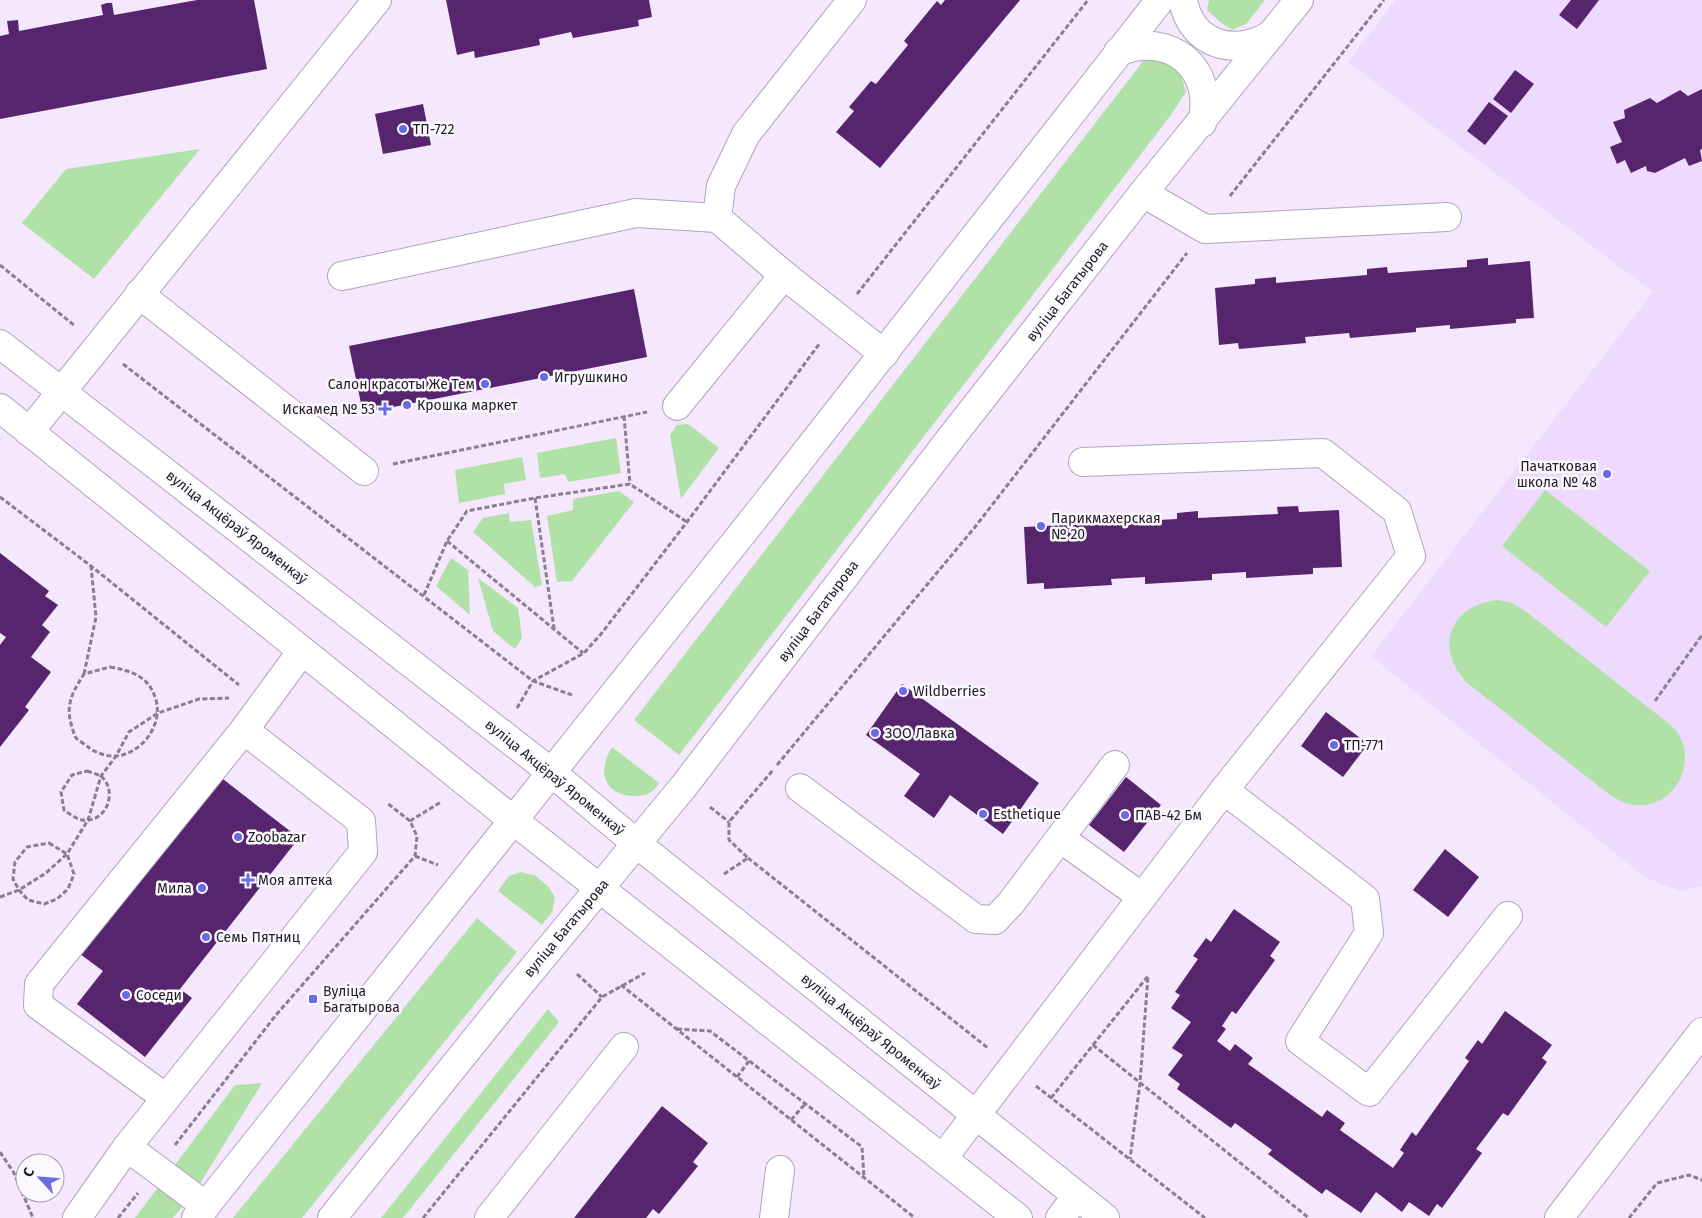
<svg xmlns="http://www.w3.org/2000/svg" width="1702" height="1218" viewBox="0 0 1702 1218" font-family="'Fira Sans',sans-serif">
<rect width="100%" height="100%" fill="#f4e7fe"/>
<polygon fill="#eedafe" points="1396,0 1702,0 1702,886 1681,891 1646,878 1371,656 1653,292 1348,62"/>
<g fill="#b0e2a8">
<polygon points="1209,0 1265,0 1246,24 1232,30 1220,22 1207,10"/>
<polygon points="1163,59 1180,72 1186,92 1171,115 679,755 634,720 1144,60"/>
<polygon points="200,149 94,279 22,223 66,169"/>
<polygon points="688,424 719,448 681,499 670,435 677,425"/>
<polygon points="616,438 621,473 568,482 565,474 540,478 537,453"/>
<polygon points="522,457 526,480 504,484 505,494 459,503 455,470"/>
<polygon points="1545,490 1650,571 1606,627 1502,546"/>
<polygon points="619,491 634,502 572,581 557,582 547,516 573,510 573,499"/>
<polygon points="509,513 510,522 531,520 542,585 535,587 473,532 483,518"/>
<polygon points="451,558 468,570 470,615 436,586"/>
<polygon points="478,578 518,608 522,638 515,649 493,631"/>
<path d="M1497,600L1512,603L1524,610L1668,723C1672,726 1676,730 1679,735C1697,766 1673,809 1635,805C1626,804 1618,800 1610,795L1466,682C1434,646 1450,606 1497,600Z"/>
<path d="M612,747L659,783C657,786 654,790 651,792C646,796 638,796 632,796C602,793 598,770 612,747Z"/>
<polygon points="521,872 536,876 549,887 555,898 552,912 542,925 498,891 509,876"/>
<polygon points="477,918 517,952 302,1218 233,1218"/>
<polygon points="548,1009 559,1022 403,1218 381,1218"/>
<polygon points="262,1083 199,1185 173,1218 135,1218 235,1085"/>
</g>
<g fill="#57256d">
<polygon points="197,0 254,0 267,69 0,119 0,36 9,34 7,21 18,20 19,31 103,15 101,5 107,3 112,3 114,15"/>
<polygon points="446,0 649,0 652,17 638,20 639,26 573,38 571,32 539,39 540,45 475,58 474,51 457,55"/>
<polygon points="945,0 1020,0 880,168 836,132 854,111 849,107 871,81 876,84 908,45 904,41 937,1 941,5"/>
<polygon points="1571,0 1599,0 1577,29 1559,15"/>
<polygon points="1515,70 1534,84 1511,113 1493,99"/>
<polygon points="1702,89 1702,149 1700,150 1702,161 1689,166 1685,158 1655,173 1647,171 1646,166 1631,173 1625,160 1617,164 1610,147 1622,142 1613,122 1625,118 1624,110 1650,98 1657,103 1680,90 1688,96"/>
<polygon points="1489,102 1508,116 1485,145 1467,131"/>
<polygon points="423,104 431,145 383,154 375,114"/>
<polygon points="1488,258 1488,265 1530,261 1534,318 1516,319 1516,323 1450,329 1450,325 1416,328 1416,332 1350,338 1349,333 1305,337 1306,343 1239,349 1238,343 1219,345 1215,288 1255,284 1255,279 1276,277 1276,283 1367,275 1367,269 1387,267 1388,273 1467,267 1467,260"/>
<polygon points="634,289 647,357 363,413 349,346"/>
<polygon points="1298,506 1299,512 1339,510 1342,567 1313,568 1313,574 1246,578 1246,572 1212,574 1212,580 1145,584 1145,577 1111,579 1112,585 1044,589 1044,583 1027,584 1024,527 1065,525 1065,519 1075,518 1086,518 1086,524 1177,519 1177,513 1198,511 1198,518 1278,514 1277,507"/>
<polygon points="0,553 49,591 45,596 58,605 42,625 50,632 31,657 51,672 25,707 29,710 0,747 0,645 6,637 0,633"/>
<polygon points="902,684 1039,783 1003,834 950,795 934,818 904,796 920,774 866,735"/>
<polygon points="1326,712 1368,744 1343,777 1301,746"/>
<polygon points="219,776 299,838 180,989 192,998 145,1057 77,1004 103,971 80,954"/>
<polygon points="1126,777 1161,805 1124,852 1089,825"/>
<polygon points="1445,849 1479,877 1448,917 1413,890"/>
<polygon points="1234,909 1280,942 1270,956 1275,960 1236,1014 1232,1011 1222,1026 1226,1029 1217,1041 1230,1051 1235,1044 1253,1058 1248,1064 1322,1117 1327,1110 1345,1123 1340,1130 1393,1168 1404,1153 1400,1150 1412,1132 1416,1136 1469,1061 1465,1058 1478,1040 1482,1044 1505,1011 1552,1045 1542,1058 1547,1062 1508,1116 1503,1113 1476,1149 1482,1153 1442,1208 1437,1204 1429,1216 1409,1202 1402,1212 1376,1192 1361,1213 1326,1189 1322,1194 1268,1154 1272,1150 1235,1123 1231,1128 1177,1089 1180,1084 1168,1075 1183,1055 1172,1048 1191,1022 1171,1008 1180,995 1175,992 1198,959 1193,956 1206,938 1211,942"/>
<polygon points="662,1106 708,1143 693,1162 698,1166 659,1214 653,1209 646,1218 574,1218"/>
</g>
<g fill="none" stroke-linecap="round" stroke-linejoin="round">
<g stroke="#b2a3be" stroke-width="30">
<g id="minor">
<polyline points="852,0 746,134 721,186 717,218 784,275 884,354"/>
<path d="M1183,0C1191,45 1236,58 1272,34"/>
<path d="M1118,52C1169,30 1216,68 1202,123"/>
<polyline points="1143,193 1205,229 1447,217"/>
<polyline points="342,276 636,213 717,218"/>
<polyline points="139,294 364,471"/>
<polyline points="0,344 551,772 636,843 1105,1218"/>
<polyline points="677,406 784,275"/>
<polyline points="0,408 513,820 1018,1218"/>
<polyline points="29,432 377,0"/>
<polyline points="800,788 976,919 995,920 1011,903 1060,838 1142,897"/>
<polyline points="1224,790 1365,899 1369,933 1300,1041 1369,1092 1508,916"/>
<polyline points="1060,838 1115,765"/>
<polyline points="166,1098 38,1005 39,984 244,730 302,651"/>
<polyline points="127,1147 206,1206"/>
<polyline points="943,1158 1224,790 1411,556 1397,511 1323,453 1083,462"/>
<polyline points="77,1218 127,1147 363,852 361,821 244,730"/>
<polyline points="196,1218 756,516 1160,0"/>
<polyline points="332,1218 516,989 684,786 950,439 1143,193 1299,0"/>
<polyline points="489,1218 624,1047"/>
<polyline points="774,1218 780,1170"/>
<polyline points="1060,1218 1077,1196"/>
<polyline points="1559,1218 1702,1032"/>
</g>
</g>
<g stroke="#887f8f" stroke-width="3" stroke-dasharray="5 2.5" stroke-linecap="butt">
<polyline points="1230,196 1384,0"/>
<polyline points="0,265 75,326"/>
<polyline points="857,294 1088,0"/>
<polyline points="123,364 533,681 572,695"/>
<polyline points="624,416 630,484"/>
<polyline points="393,464 647,412"/>
<polyline points="0,497 91,566 239,685"/>
<polyline points="535,498 554,628"/>
<polyline points="447,541 583,653"/>
<polyline points="424,595 447,541 467,511 535,498 630,484 687,522"/>
<path d="M110,667C132,671 149,676 156,700C163,725 142,753 117,756C107,757 96,753 88,747C85,744 79,741 76,738C74,735 73,730 72,727C65,705 72,693 84,674Z"/>
<polyline points="84,674 96,617 91,566"/>
<polyline points="1655,701 1702,635"/>
<polyline points="517,708 533,681 584,653 601,634 687,522 820,343"/>
<polyline points="777,765 975,527 1187,253"/>
<path d="M87,771C92,773 98,774 102,777C116,790 109,817 89,820C80,822 71,815 64,810L61,792L72,775Z"/>
<polyline points="710,807 729,822"/>
<polyline points="410,821 441,802"/>
<polygon points="49,843 67,854 74,874 68,889 57,899 44,904 28,900 19,890 13,879 15,862 27,847"/>
<polyline points="415,856 438,865"/>
<polyline points="748,858 988,1048"/>
<polyline points="724,874 748,858 729,840 729,822 773,770"/>
<polyline points="0,897 19,890 46,873 67,854 88,820 101,776 116,756 129,732 158,713 199,699 229,698"/>
<polyline points="577,974 602,997"/>
<polyline points="621,985 915,1218"/>
<polyline points="677,1029 710,1031 862,1147 864,1177"/>
<polyline points="1093,1045 1148,976 1140,1083 1130,1159"/>
<polyline points="737,1077 749,1061"/>
<polyline points="1036,1086 1205,1218"/>
<polyline points="1051,1098 1093,1045 1309,1218"/>
<polyline points="791,1120 805,1104"/>
<polyline points="175,1145 276,1015 415,856 417,836 410,821 387,803"/>
<polyline points="0,1152 14,1173 33,1218"/>
<polyline points="118,1218 138,1193"/>
<polyline points="423,1218 602,997 645,973"/>
<polyline points="1629,1218 1657,1183 1689,1175 1702,1180"/>
</g>
<use href="#minor" stroke="#fff" stroke-width="28"/>
</g>
<g fill="#696be4" stroke="#fcf9fe" stroke-width="2">
<circle cx="403" cy="129" r="5"/>
<circle cx="544" cy="377" r="5"/>
<circle cx="485" cy="384" r="5"/>
<circle cx="407" cy="405" r="5"/>
<path d="M382.5 401.5h5v5h5v5h-5v5h-5v-5h-5v-5h5z"/>
<circle cx="1607" cy="474" r="5"/>
<circle cx="1041" cy="526" r="5"/>
<circle cx="903" cy="691" r="5"/>
<circle cx="875" cy="733" r="5"/>
<circle cx="1334" cy="745" r="5"/>
<circle cx="983" cy="814" r="5"/>
<circle cx="1125" cy="815" r="5"/>
<circle cx="238" cy="837" r="5"/>
<path d="M245.5 872.5h5v5h5v5h-5v5h-5v-5h-5v-5h5z"/>
<circle cx="202" cy="888" r="5"/>
<circle cx="206" cy="937" r="5"/>
<circle cx="126" cy="995" r="5"/>
<rect x="308" y="994" width="10" height="10" rx="2.5"/>
</g>
<g text-anchor="middle" stroke-width="5" stroke-linejoin="round" paint-order="stroke">
<g font-size="14" fill="#201b25" stroke="#fcf9fe" text-anchor="start">
<text x="413" y="134">ТП-722</text>
<text x="554" y="382">Игрушкино</text>
<text x="475" y="389" text-anchor="end">Салон красоты Же Тем</text>
<text x="417" y="410">Крошка маркет</text>
<text x="375" y="414" text-anchor="end">Искамед № 53</text>
<text x="1597" y="471" text-anchor="end">Пачатковая<tspan x="1597" dy="16">школа № 48</tspan></text>
<text x="1051" y="523">Парикмахерская<tspan x="1051" dy="16">№ 20</tspan></text>
<text x="913" y="696">Wildberries</text>
<text x="885" y="738">ЗОО Лавка</text>
<text x="1344" y="750">ТП-771</text>
<text x="993" y="819">Esthetique</text>
<text x="1135" y="820">ПАВ-42 Бм</text>
<text x="248" y="842">Zoobazar</text>
<text x="258" y="885">Моя аптека</text>
<text x="192" y="893" text-anchor="end">Мила</text>
<text x="216" y="942">Семь Пятниц</text>
<text x="323" y="996">Вуліца<tspan x="323" dy="16">Багатырова</tspan></text>
<text x="136" y="1000">Соседи</text>
</g>
<g font-size="14" fill="#201b25" stroke="#fcf9fe">
<text transform="translate(1067 291) rotate(-52)" y="5">вуліца Багатырова</text>
<text transform="translate(237 527) rotate(38)" y="5">вуліца Акцёраў Яроменкаў</text>
<text transform="translate(818 611) rotate(-53)" y="5">вуліца Багатырова</text>
<text transform="translate(555 777) rotate(39)" y="5">вуліца Акцёраў Яроменкаў</text>
<text transform="translate(566 928) rotate(-50)" y="5">вуліца Багатырова</text>
<text transform="translate(871 1031) rotate(39)" y="5">вуліца Акцёраў Яроменкаў</text>
</g>
</g>
<g transform="translate(40 1178) rotate(296)"><circle r="24" fill="#fcf9fe" stroke="#a4a0a7"/>
<path d="M0-4L9 19L0 12L-9 19Z" fill="#696be4"/>
<text y="-8" font-size="14" font-weight="bold" text-anchor="middle" fill="#201b25">С</text>
</g>
</svg>
